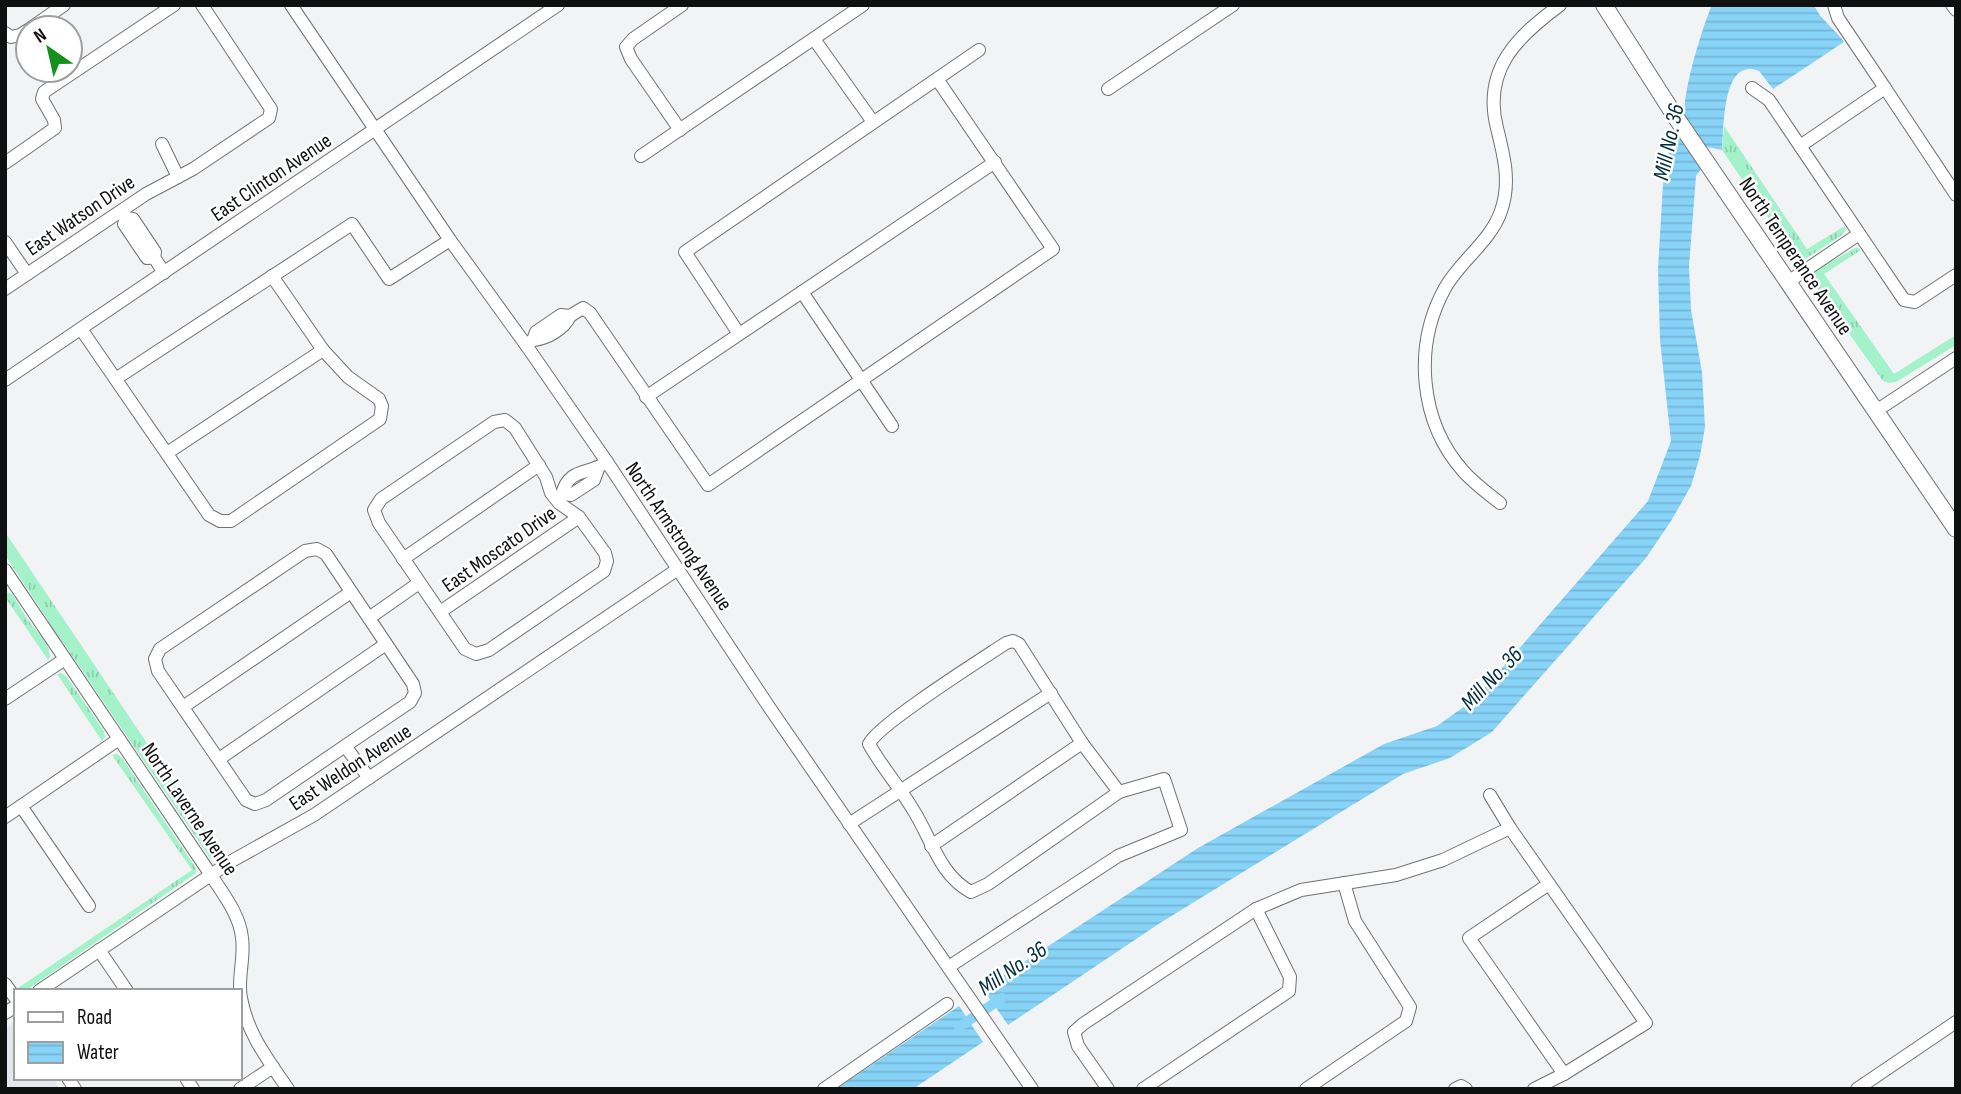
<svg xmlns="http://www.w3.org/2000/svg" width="1961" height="1094" viewBox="0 0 1961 1094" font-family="'Sofia Sans Condensed',sans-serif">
<defs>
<pattern id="grass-tufts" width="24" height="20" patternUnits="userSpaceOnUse" patternTransform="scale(1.75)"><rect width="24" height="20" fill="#a4f2c9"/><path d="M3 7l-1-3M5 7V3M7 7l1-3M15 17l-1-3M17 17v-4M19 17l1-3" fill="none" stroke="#8cceac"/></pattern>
<pattern id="water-rules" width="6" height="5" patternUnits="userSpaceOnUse" patternTransform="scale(1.75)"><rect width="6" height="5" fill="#88d3f8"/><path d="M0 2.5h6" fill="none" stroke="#74b4d4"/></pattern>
</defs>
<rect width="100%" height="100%" fill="#f2f3f5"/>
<polygon fill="#e5e7f0" points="13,1022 16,1024 16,1078 53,1078 60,1089 5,1089 5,1028"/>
<g fill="url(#grass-tufts)">
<polygon points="1724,126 1807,249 1845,226 1846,230 1842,235 1802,261 1796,258 1722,150"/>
<polygon points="1857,247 1861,250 1824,274 1894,374 1956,335 1956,345 1896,382 1889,383 1883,381 1812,282 1811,277 1816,270"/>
<path d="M5,532L223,856L218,860L210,858L62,641C52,638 51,629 48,620L5,555Z"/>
<path d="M5,592L12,594C19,605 26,618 34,628C45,640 48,640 50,657L48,660L5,597Z"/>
<polygon points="61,673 66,676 104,731 105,737 102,741 57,674"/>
<polygon points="117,754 122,758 196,868 196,873 27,990 21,991 18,988 192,870 112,755"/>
</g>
<g fill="url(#water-rules)">
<path d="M1712,5L1815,7C1821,20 1835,29 1844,42L1773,89L1759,71C1722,56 1724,128 1722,150L1702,146C1697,138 1687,128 1685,118C1681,96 1702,28 1712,5Z"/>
<polygon points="1676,133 1701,169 1696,176 1689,266 1691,310 1702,372 1705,427 1700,456 1691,486 1671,521 1646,558 1492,732 1450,758 1403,774 1160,923 1008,1025 983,989 1198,848 1384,744 1437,726 1476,698 1648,501 1671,441 1660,340 1658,269 1663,184 1671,141"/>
<polygon points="959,1006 983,1042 913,1089 836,1089"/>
</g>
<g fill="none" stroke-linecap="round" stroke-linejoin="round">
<polyline stroke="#88d3f8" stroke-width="10" points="959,1027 1002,998"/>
<g stroke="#707173" stroke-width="14">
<g id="minor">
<polyline points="291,5 450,240 526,345 607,462 767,704 1032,1089"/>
<polyline points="1834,5 1838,18 1885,88"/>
<polyline points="1952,5 1956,10"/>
<polyline points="31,28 64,5"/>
<polyline points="5,33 11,37 20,35 28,30"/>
<polyline points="814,39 873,122"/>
<polyline points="1752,88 1769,100 1800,146"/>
<polyline points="1108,89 1233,5"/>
<polyline points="680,130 631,59 626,47 633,39 682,5"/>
<polyline points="162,144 178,177"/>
<polyline points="641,156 863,5"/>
<polyline points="5,163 55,128 54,120 42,99 44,92 174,5"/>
<polyline points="1956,195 1885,88 1800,146 1904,300 1915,302 1956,275"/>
<polyline points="5,242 27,274"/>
<polyline points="154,257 147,258 124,224 126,218 133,219 155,252 154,257 164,273"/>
<polyline points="272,276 323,350"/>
<polyline points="1788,282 1859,234"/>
<polyline points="5,289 146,194 193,169 269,118 271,109 202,5"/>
<polyline points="802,292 892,426"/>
<polyline points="81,329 209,515 220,521 231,521 380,419 382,406 379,399 348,377 323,350 167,453"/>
<polyline points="739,334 685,252 979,50"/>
<path d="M533,340C547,339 564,329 570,316"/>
<polyline points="526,345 533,340 536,332 561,315 570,316 583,308 590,313 708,485 1053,249 937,79"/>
<polyline points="117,378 352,224 389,279 450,240"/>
<polyline points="5,380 558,5"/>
<polyline points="646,397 995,162"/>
<polyline points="1876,411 1956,358"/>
<polygon points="505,420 515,428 546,477 551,493 559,503 579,517 605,553 607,561 604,571 489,650 476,654 465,649 379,523 374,510 381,499 494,422"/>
<path d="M598,469L594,480L571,495L562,494C569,467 589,475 607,462"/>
<path d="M1500,503C1487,493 1475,484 1464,472C1419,422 1413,346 1445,288C1460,261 1491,241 1501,211C1511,183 1504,156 1497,128C1482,69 1518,36 1560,5"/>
<polyline points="403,559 539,465"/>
<path d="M5,570L211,875C223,894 240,915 242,938C245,958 237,979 241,998C247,1033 268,1060 288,1089"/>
<polyline points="440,612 579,517"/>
<polyline points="369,618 419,583"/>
<path d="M1013,641L1019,644L1082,743L1119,792L988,884L971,892C939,875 931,837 912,808C899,786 881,766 869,744C877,725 982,659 1006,643Z"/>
<polyline points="5,699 65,659"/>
<polyline points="183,707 351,592"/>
<polyline points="345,746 410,702 415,693 413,684 326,554 317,549 305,551 160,649 155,659 158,671 246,800 255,804 266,800 345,746 369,778"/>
<polyline points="219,759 386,644"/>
<polyline points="1490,795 1510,828 1646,1023 1564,1074 1534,1089"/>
<polyline points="21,806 89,906"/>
<polyline points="5,817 119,739"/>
<polyline points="849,824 1051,693"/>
<polyline points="931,846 1082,743"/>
<polyline points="1549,884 1469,938 1564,1074"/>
<polyline points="99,950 127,991"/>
<polyline points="950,966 1118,856 1181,830 1164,779 1119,792"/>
<polyline points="5,984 16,999"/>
<polyline points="39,991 230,862 314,815 678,569"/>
<polyline points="5,1013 16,1006"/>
<polyline points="68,1078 75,1089"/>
<polyline points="186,1078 193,1089"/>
<polyline points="240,1089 273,1067"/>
<polyline points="824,1089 947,1004"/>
<polyline points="1108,1089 1078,1046 1074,1032 1083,1024 1256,909 1301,890 1396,875 1443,860 1510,828"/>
<polyline points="1143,1089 1289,991 1290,977 1256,909"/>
<polyline points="1306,1089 1406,1021 1410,1007 1355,921 1344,883"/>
<polyline points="1455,1089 1461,1086 1466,1089"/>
<polyline points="1857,1089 1956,1022"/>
</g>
</g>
<g stroke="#707173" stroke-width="18">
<polyline id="major" points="1604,5 1675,116 1956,529"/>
</g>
<use href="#minor" stroke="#fff" stroke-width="12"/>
<use href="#major" stroke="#fff" stroke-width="16"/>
</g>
<g text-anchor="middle" stroke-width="5" stroke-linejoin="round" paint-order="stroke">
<g font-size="21" fill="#0f1010" stroke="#fff">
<text transform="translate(271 177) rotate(-34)" y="7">East Clinton Avenue</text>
<text transform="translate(80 215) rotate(-34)" y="7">East Watson Drive</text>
<text transform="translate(1796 256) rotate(56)" y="7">North Temperance Avenue</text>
<text transform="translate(679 536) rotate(56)" y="7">North Armstrong Avenue</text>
<text transform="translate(499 549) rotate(-35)" y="7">East Moscato Drive</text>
<text transform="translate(350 767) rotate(-33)" y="7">East Weldon Avenue</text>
<text transform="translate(190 809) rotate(56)" y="7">North Laverne Avenue</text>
</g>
<g font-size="23" font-style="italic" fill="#002d40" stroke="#fff">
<text transform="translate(1668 142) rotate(-78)" y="8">Mill No. 36</text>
<text transform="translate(1491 678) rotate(-46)" y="8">Mill No. 36</text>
<text transform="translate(1012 968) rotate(-34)" y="8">Mill No. 36</text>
</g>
</g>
<rect width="1961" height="1094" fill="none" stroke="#0f1010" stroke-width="14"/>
<rect x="14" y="989" width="228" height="91" fill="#ffffff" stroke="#9f9f9f" stroke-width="2"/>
<rect x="28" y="1012" width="35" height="10" fill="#ffffff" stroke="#9f9f9f" stroke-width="2"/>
<text x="77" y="1024" font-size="21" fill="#0f1010">Road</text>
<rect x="28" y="1042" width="35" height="21" fill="url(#water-rules)" stroke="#9f9f9f" stroke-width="2"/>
<text x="77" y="1059" font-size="21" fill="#0f1010">Water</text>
<g transform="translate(49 49) rotate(326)"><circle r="33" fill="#ffffff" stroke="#9f9f9f" stroke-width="2"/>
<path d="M0-5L12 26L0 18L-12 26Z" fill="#15901d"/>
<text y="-10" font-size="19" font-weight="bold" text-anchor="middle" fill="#0f1010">N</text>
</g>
</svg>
